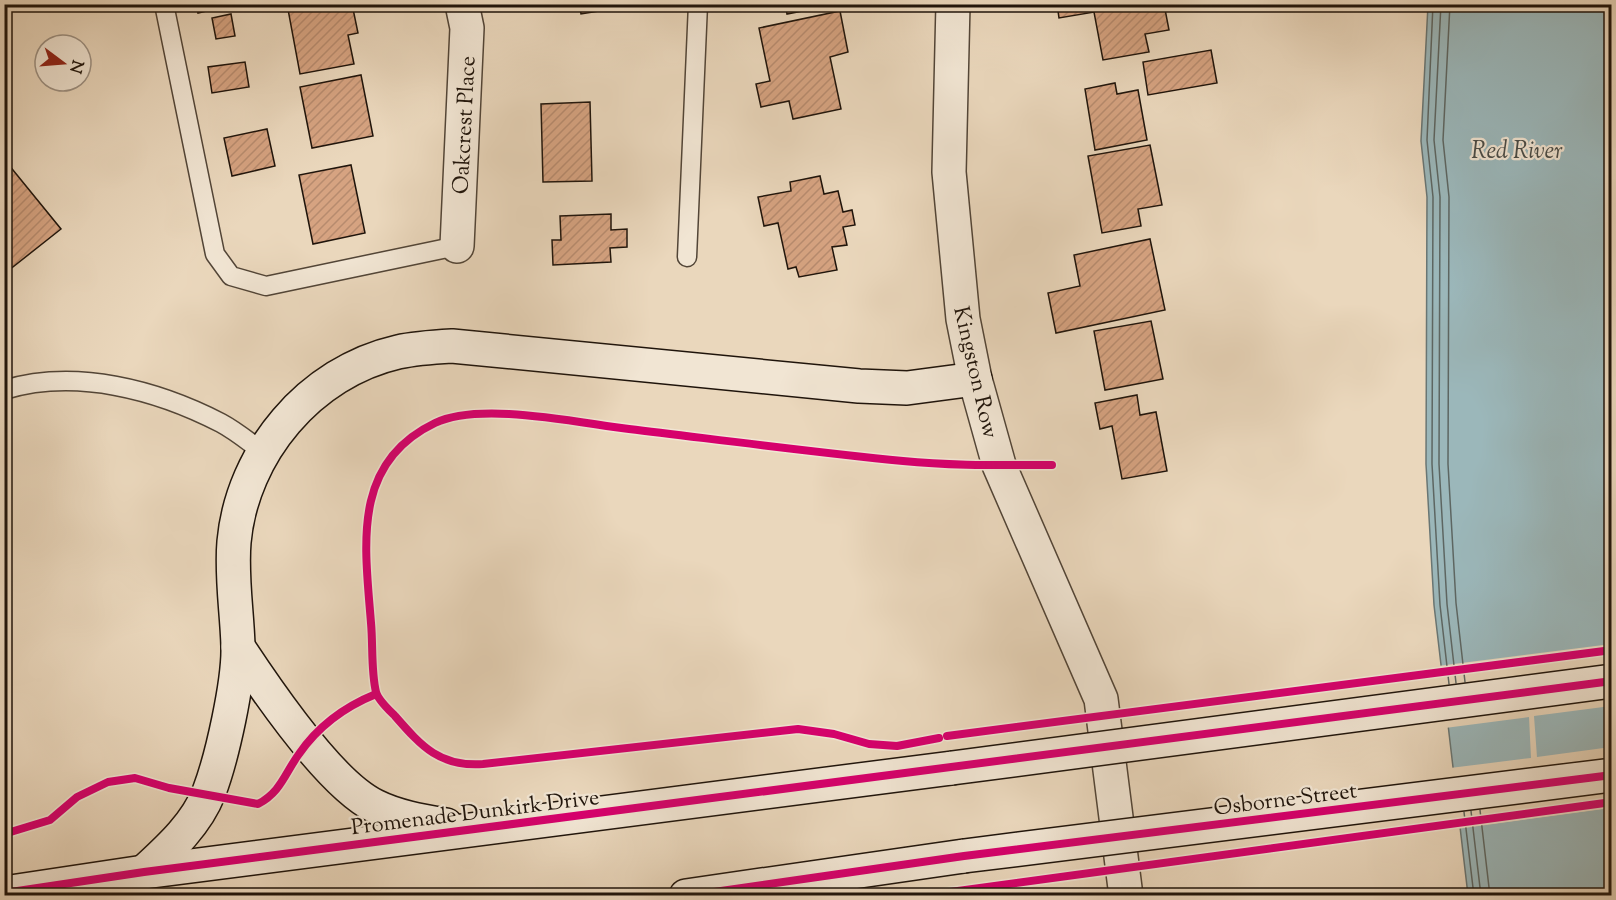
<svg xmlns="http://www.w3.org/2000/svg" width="1616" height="900" viewBox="0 0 1616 900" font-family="'Sorts Mill Goudy',serif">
<defs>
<pattern id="building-hatch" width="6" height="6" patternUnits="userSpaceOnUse" patternTransform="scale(1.5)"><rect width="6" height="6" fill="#d6a381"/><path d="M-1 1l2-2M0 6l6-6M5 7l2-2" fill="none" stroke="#b78b6e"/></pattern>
</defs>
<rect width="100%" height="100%" fill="#ead7bc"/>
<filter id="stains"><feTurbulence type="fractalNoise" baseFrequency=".00333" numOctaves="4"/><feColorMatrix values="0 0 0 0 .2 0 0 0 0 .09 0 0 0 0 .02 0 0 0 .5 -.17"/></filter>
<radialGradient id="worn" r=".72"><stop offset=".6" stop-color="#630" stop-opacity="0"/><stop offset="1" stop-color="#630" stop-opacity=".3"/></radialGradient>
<polygon fill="#9bb7ba" stroke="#697674" stroke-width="1.5" points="1428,5 1611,5 1611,895 1468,895 1434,605 1426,464 1427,197 1421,141"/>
<polygon fill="#ead7bc" points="1611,644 1611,706 1534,716 1537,757 1611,747 1611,808 1457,829 1450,768 1531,758 1529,717 1445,728 1438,666"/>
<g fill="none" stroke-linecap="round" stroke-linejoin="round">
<g stroke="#5d6662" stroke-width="1.5">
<polyline points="1433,4 1427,140 1433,197 1432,464 1440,605 1449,684"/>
<polyline points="1441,4 1434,140 1440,197 1439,464 1447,604 1456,683"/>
<polyline points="1450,4 1443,140 1449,197 1448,464 1456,603 1465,682"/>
<polyline points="1480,810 1490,896"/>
<polyline points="1471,811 1481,896"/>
<polyline points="1464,812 1474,896"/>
</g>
</g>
<g fill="url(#building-hatch)" stroke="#1f140b" stroke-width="1.5">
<polygon points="196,4 235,4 198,13"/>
<polygon points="287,4 352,4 358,33 348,35 354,64 300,74"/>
<polygon points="579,4 605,4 606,10 581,14"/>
<polygon points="785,4 837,4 787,14"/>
<polygon points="1057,4 1164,4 1169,30 1145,34 1149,52 1103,60 1094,12 1059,18"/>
<polygon points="840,11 848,52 830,57 841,109 793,119 789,101 761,107 756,84 770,81 759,28"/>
<polygon points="231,14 235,36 216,39 212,18"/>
<polygon points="1211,50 1217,83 1148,95 1143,62"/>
<polygon points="245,62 249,87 212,93 208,67"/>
<polygon points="361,75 373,136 312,148 300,87"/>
<polygon points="1115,83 1117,94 1138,90 1147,140 1095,150 1085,89"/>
<polygon points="590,102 592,181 543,182 541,104"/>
<polygon points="267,129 275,166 232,176 224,138"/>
<polygon points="1150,145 1162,205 1138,209 1141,226 1102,233 1088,156"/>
<polygon points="4,159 61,229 4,274"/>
<polygon points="351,165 365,233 313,244 299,175"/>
<polygon points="820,176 824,194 838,191 843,212 852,210 855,225 843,227 847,245 832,247 837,270 799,277 796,267 788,269 778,223 764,226 758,197 791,191 790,182"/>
<polygon points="611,214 611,230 627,229 627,247 610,248 611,262 553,265 552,240 561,240 560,216"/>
<polygon points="1150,239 1165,310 1056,333 1048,293 1080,286 1074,255"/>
<polygon points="1151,321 1163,379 1105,390 1094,331"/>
<polygon points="1137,395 1140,415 1156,412 1167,471 1122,479 1112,426 1100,429 1095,403"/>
</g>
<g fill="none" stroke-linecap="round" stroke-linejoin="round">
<g stroke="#524537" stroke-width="21">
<g id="service">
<polyline points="164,4 215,254 231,276 266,286 457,246"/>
<polyline points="687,257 698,4"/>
<path d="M4,390C76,368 157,390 221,423C236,431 249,442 263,452"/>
</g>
</g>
<g stroke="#524537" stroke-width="36">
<g id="minor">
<polyline points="953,4 949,172 963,319 975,379 999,465 1101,699 1126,896"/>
<polyline points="457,246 467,28 462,4"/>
</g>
</g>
<g stroke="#1f140b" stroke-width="36">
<g id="secondary">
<path d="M238,647C267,691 330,784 375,806C397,817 422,821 446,825"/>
<path d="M144,872C169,849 196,825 209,792C222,758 239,682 238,646C237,611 231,577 234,542C242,453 310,372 398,352C416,348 434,347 452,346L859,386L907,388L975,379"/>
<polyline points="4,893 144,872 952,768"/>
<polyline points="686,896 964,856"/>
</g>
</g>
<use href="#service" stroke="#f1e5d3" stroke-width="18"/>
<use href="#minor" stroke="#f1e5d3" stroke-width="33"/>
<use href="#secondary" stroke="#f1e5d3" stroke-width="33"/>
<g stroke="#1f140b" stroke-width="36" stroke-linecap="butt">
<g id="secondary-bridge">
<polyline points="952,768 1612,681"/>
<polyline points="964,856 1612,775"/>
</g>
</g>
<use href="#secondary-bridge" stroke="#f1e5d3" stroke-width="33"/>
<g stroke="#f1e5d3" stroke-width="11">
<g id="cycleway">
<polyline points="947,736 1612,650"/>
<path d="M939,738L897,746L869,744L834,734L798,729L483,764C440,767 422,747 395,716C389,710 378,700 376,692C371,672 373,644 371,623C365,546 351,463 435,423C480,401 579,423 629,429C721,440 812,452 903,461C952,466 1002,465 1052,465"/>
<path d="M4,834L50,820L77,797L108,782L135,778L169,788L258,804C281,792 285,773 299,754C319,725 344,707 376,694"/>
<polyline points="4,893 144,872 1612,681"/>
<polyline points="686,896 964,856 1612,775"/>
<polyline points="921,896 1612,802"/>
</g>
</g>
<use href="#cycleway" stroke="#d6006c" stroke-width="8"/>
</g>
<g text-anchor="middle" stroke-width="4.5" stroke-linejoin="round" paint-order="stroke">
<g font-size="22" fill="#1f140b" stroke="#f1e5d3">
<text transform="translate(463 125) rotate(-87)" y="8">Oakcrest Place</text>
<text transform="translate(977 372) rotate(77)" y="8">Kingston Row</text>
<text transform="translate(1285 798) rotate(-7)" y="8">Osborne Street</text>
<text transform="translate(475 811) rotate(-7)" y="8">Promenade Dunkirk Drive</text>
</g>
<g font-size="24" font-style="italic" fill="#4a4d48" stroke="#f1e5d3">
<text x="1517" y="158">Red River</text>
</g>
</g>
<rect width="1616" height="900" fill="none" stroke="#ead7bc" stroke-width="24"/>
<rect x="6" y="6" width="1604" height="888" fill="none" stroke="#1f140b" stroke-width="3"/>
<rect x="12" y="12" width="1592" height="876" fill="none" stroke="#1f140b" stroke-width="1.5"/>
<g transform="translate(63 63) rotate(106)"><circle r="28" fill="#f1e5d3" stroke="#9d9183" stroke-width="1.5"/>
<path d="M0-4.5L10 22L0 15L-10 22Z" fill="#8f2418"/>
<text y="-9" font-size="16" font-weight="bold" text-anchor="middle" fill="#1f140b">N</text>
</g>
<rect width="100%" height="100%" filter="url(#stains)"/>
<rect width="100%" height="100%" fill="url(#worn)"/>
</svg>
